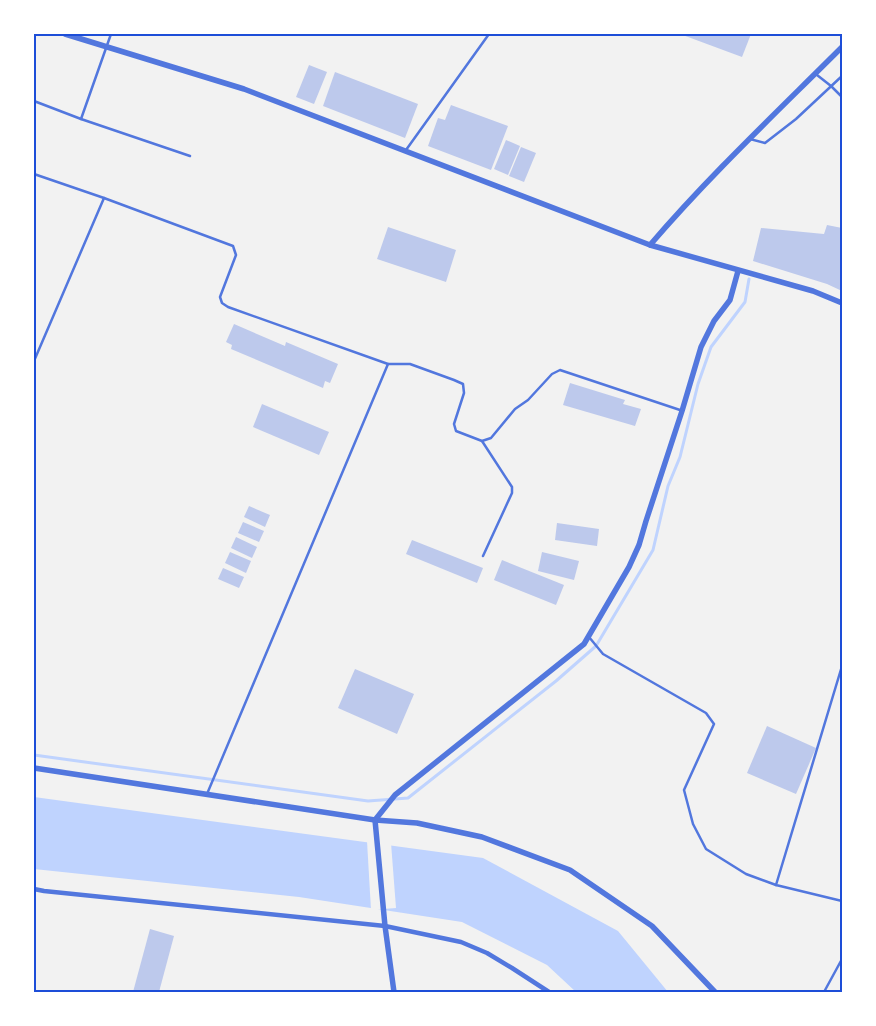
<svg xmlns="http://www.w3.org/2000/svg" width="876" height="1026" viewBox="0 0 876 1026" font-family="Lato,sans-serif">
<rect width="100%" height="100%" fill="#f2f2f2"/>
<polygon fill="#bfd3fe" points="34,797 483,858 618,931 668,992 576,992 547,965 462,922 299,897 34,869"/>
<polygon fill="#f2f2f2" points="367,841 373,841 391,843 396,908 371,910"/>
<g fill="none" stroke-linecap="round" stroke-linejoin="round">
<polyline stroke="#bfd3fe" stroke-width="3" points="34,755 368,801 408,798 556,681 596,646 653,550 668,486 680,457 698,384 711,347 745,302 749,279"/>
</g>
<g fill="#bdc9ec">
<polygon points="680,34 751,34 742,57"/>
<polygon points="309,65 327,72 314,104 296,97"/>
<polygon points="335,72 418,104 405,138 323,106"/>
<polygon points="451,105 508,126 491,170 428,146 438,118 445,120"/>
<polygon points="506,140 520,146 508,175 494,169"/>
<polygon points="521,147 536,153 524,182 509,176"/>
<polygon points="827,225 842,228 842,291 827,284 753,261 761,228 824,234"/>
<polygon points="388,227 456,250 446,282 377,259"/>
<polygon points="234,324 285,346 286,342 338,364 330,383 325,381 323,388 231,349 232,345 226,342"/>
<polygon points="570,383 625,400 623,404 641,409 635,426 563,405"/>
<polygon points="262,404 329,432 319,455 253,427"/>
<polygon points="249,506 270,515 265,527 244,517"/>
<polygon points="243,522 264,531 259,542 238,533"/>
<polygon points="557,523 599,529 597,546 555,540"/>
<polygon points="236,537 257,547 252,558 231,548"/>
<polygon points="412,540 483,568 477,583 406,554"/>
<polygon points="230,552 251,561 246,573 225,563"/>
<polygon points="542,552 579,561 574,580 538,571"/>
<polygon points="502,560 564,585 556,605 494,580"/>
<polygon points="223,568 244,577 239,588 218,579"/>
<polygon points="355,669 414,694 397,734 338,708"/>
<polygon points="767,726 816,748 796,794 747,773"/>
<polygon points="150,929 174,936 159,992 133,992"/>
</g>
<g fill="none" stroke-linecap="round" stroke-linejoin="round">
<g stroke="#5277de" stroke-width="2.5">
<polyline points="817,75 831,86 842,97"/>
<polyline points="34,101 81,119 190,156"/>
<polyline points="81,119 111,34"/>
<polyline points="750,139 765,143 796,119 842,76"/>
<polyline points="406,150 489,34"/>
<polyline points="34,174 104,198 233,246 236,255 220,297 222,303 228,307 388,364 410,364 454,380 463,384 464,393 454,424 456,431 482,441 491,438 515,409 528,400 552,374 560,370 680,410"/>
<polyline points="34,361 104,198"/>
<polyline points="482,441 512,487 512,493 483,556"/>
<polyline points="589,637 603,654 706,713 714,724 684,790 693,824 706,849 746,874 776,885"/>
<polyline points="842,666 776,885 842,901"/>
<polyline points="207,794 388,364"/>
<polyline points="824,992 842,959"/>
</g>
<polyline stroke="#5277de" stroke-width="4.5" points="34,889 44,891 385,926 461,942 487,953 512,968 549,992"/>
<g stroke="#5277de" stroke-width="5.5">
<polyline points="65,34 244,89 650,245 813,291 842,303"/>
<path d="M650,245C710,175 777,112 842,47"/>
<polyline points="34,768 375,820 417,823 482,837 570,870 652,926 715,992"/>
<polyline points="375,820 395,795 584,644 629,567 639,545 646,521 682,411 701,347 714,321 730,300 738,271"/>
<polyline points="375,820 385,926 394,992"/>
</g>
</g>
<rect width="876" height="1026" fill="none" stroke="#ffffff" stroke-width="70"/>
<rect x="35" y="35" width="806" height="956" fill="none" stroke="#1d4ed8" stroke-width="2"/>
</svg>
